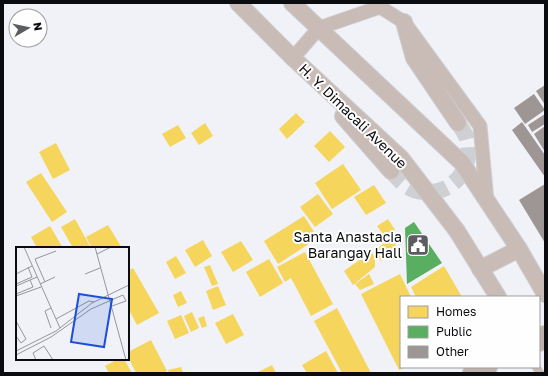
<svg xmlns="http://www.w3.org/2000/svg" width="548" height="376" viewBox="0 0 548 376" font-family="'Golos Text',sans-serif">
<rect width="100%" height="100%" fill="#f0f2f7"/>
<g fill="#f6d55c">
<polygon points="296,113 305,122 287,139 279,129"/>
<polygon points="205,123 213,136 199,145 191,133"/>
<polygon points="178,125 186,138 170,147 162,134"/>
<polygon points="330,131 345,147 329,162 314,146"/>
<polygon points="56,143 70,170 53,179 39,152"/>
<polygon points="343,164 361,190 332,209 315,183"/>
<polygon points="41,173 67,212 52,222 26,182"/>
<polygon points="374,185 386,203 366,215 354,197"/>
<polygon points="318,194 333,214 315,227 300,207"/>
<polygon points="304,216 318,238 278,264 264,241"/>
<polygon points="75,219 91,248 73,248 61,227"/>
<polygon points="388,219 395,230 385,237 377,226"/>
<polygon points="108,225 122,248 92,248 86,237"/>
<polygon points="50,226 63,248 37,248 31,237"/>
<polygon points="397,233 395,252 381,261 374,251"/>
<polygon points="203,240 212,256 195,267 185,250"/>
<polygon points="241,241 253,260 233,272 221,252"/>
<polygon points="305,252 333,304 311,316 291,278 285,282 277,267"/>
<polygon points="371,252 375,257 375,267 353,285 344,271"/>
<polygon points="176,256 186,273 175,279 166,262"/>
<polygon points="269,259 283,283 260,297 246,272"/>
<polygon points="210,265 218,284 212,286 204,267"/>
<polygon points="444,266 462,297 416,297 411,287"/>
<polygon points="133,268 159,313 137,325 128,308 128,271"/>
<polygon points="369,274 374,284 360,290 355,284"/>
<polygon points="400,274 411,297 401,297 401,367 406,367 399,370 361,294"/>
<polygon points="218,286 226,305 213,310 206,291"/>
<polygon points="181,291 187,303 178,307 173,295"/>
<polygon points="337,308 371,373 342,373 314,321"/>
<polygon points="192,312 199,328 191,332 184,316"/>
<polygon points="233,314 244,335 226,344 215,323"/>
<polygon points="181,315 189,333 175,339 167,321"/>
<polygon points="204,316 207,326 202,328 198,318"/>
<polygon points="151,340 167,371 164,373 136,373 128,357 128,352"/>
<polygon points="326,351 338,373 307,373 302,365"/>
<polygon points="118,359 124,359 132,373 109,373 105,366"/>
<polygon points="272,365 276,373 256,373"/>
<polygon points="181,367 183,373 169,373 168,370"/>
</g>
<polygon fill="#5aae61" points="414,222 442,263 407,284 405,228"/>
<g fill="#9e9695">
<polygon points="545,85 545,105 536,91"/>
<polygon points="534,94 545,110 525,124 514,108"/>
<polygon points="545,114 545,124 532,132 528,125"/>
<polygon points="522,122 545,155 545,177 512,130"/>
<polygon points="545,126 545,152 534,134"/>
<polygon points="545,184 545,243 519,200"/>
</g>
<g fill="none" stroke-linecap="round" stroke-linejoin="round">
<path stroke="#ced0d4" stroke-width="16" stroke-dasharray="16 8" stroke-linecap="butt" d="M391,171C399,180 406,188 417,191C420,192 424,192 427,192C455,193 474,166 467,139C466,134 461,128 458,123"/>
<g stroke="#ccced1" stroke-width="9">
<polyline id="service" points="536,367 540,373"/>
</g>
<g stroke="#ccced1" stroke-width="15">
<g id="minor">
<polyline points="377,3 380,7 404,22 480,126 487,201"/>
<polyline points="293,58 319,28 380,7"/>
</g>
</g>
<g stroke="#ccced1" stroke-width="18">
<g id="tertiary">
<polyline points="238,3 293,58 401,158 457,231 498,297"/>
<polyline points="292,3 462,163 519,249 545,294"/>
<polyline points="404,22 414,58 458,123"/>
<polyline points="343,116 391,171"/>
<polyline points="480,269 519,249"/>
</g>
</g>
<g stroke="#ccced1" stroke-width="24">
<g id="trunk">
<polyline points="539,340 545,337"/>
<polyline points="474,373 486,367"/>
</g>
</g>
<use href="#service" stroke="#c9bcb6" stroke-width="7"/>
<use href="#minor" stroke="#c9bcb6" stroke-width="13"/>
<use href="#tertiary" stroke="#c9bcb6" stroke-width="16"/>
<use href="#trunk" stroke="#beb0aa" stroke-width="22"/>
</g>
<defs>
<g id="civic-square" transform="scale(1.15)"><rect x="-9" y="-9" width="18" height="18" rx="4" fill="#5b5c60" stroke="#fefefe"/><path d="M-.6-6.5H3V-4.5H.6V-3L4-1V1h2V6H-6V1h2V-1L-.6-3ZM-1.2 2.5V6h2.4V2.5Z" fill="#fff"/></g>
</defs>
<g fill-rule="evenodd">
<use href="#civic-square" x="418" y="245"/>
</g>
<g text-anchor="middle" stroke-width="4" stroke-linejoin="round" paint-order="stroke">
<g font-size="14" fill="#0b0c0f" stroke="#fefefe">
<text transform="translate(353 116) rotate(44)" y="5">H. Y. Dimacali Avenue</text>
</g>
<g font-size="14" fill="#0b0c0f" stroke="#fefefe" text-anchor="end">
<text x="402" y="242">Santa Anastacia<tspan x="402" dy="16">Barangay Hall</tspan></text>
</g>
</g>
<g transform="translate(16 247)">
<rect width="113" height="113" fill="#f0f2f7"/>
<path fill="none" stroke="#94969a" stroke-width="1" d="M8,0L44,81M79,0L110,113M81,7L95,0M0,27L16,19M69,27L84,21M29,35L19,12L40,4M0,37L16,30L12,20M24,37L39,30M0,39L21,30M0,47L17,40L14,33M0,49L25,40M35,61L29,64L35,81M40,72L73,54L78,55M0,74L10,92L5,96L0,89M0,104L40,84L76,56L113,38M0,108L35,90L75,62L107,48L110,54L96,59M20,113L17,106L28,99L37,113"/>
<path fill="#1d4ed8" fill-opacity="0.15" stroke="#1d4ed8" stroke-width="2" d="M63,47L96,52L88,100L55,95Z"/>
<rect width="113" height="113" fill="none" stroke="#0b0c0f" stroke-width="2"/>
</g>
<rect width="548" height="376" fill="none" stroke="#0b0c0f" stroke-width="8"/>
<rect x="400" y="296" width="140" height="72" fill="#fefefe" stroke="#9d9d9e"/>
<rect x="408" y="306" width="20" height="12" fill="#f6d55c" stroke="#9d9d9e"/>
<text x="436" y="316" font-size="12" fill="#0b0c0f">Homes</text>
<rect x="408" y="326" width="20" height="12" fill="#5aae61" stroke="#9d9d9e"/>
<text x="436" y="336" font-size="12" fill="#0b0c0f">Public</text>
<rect x="408" y="346" width="20" height="12" fill="#9e9695" stroke="#9d9d9e"/>
<text x="436" y="356" font-size="12" fill="#0b0c0f">Other</text>
<g transform="translate(28 28) rotate(81)"><circle r="19" fill="#fefefe" stroke="#9d9d9e"/>
<path d="M0-3L7 15L0 10L-7 15Z" fill="#5b5c60"/>
<text y="-6" font-size="11" font-weight="bold" text-anchor="middle" fill="#0b0c0f">N</text>
</g>
</svg>
